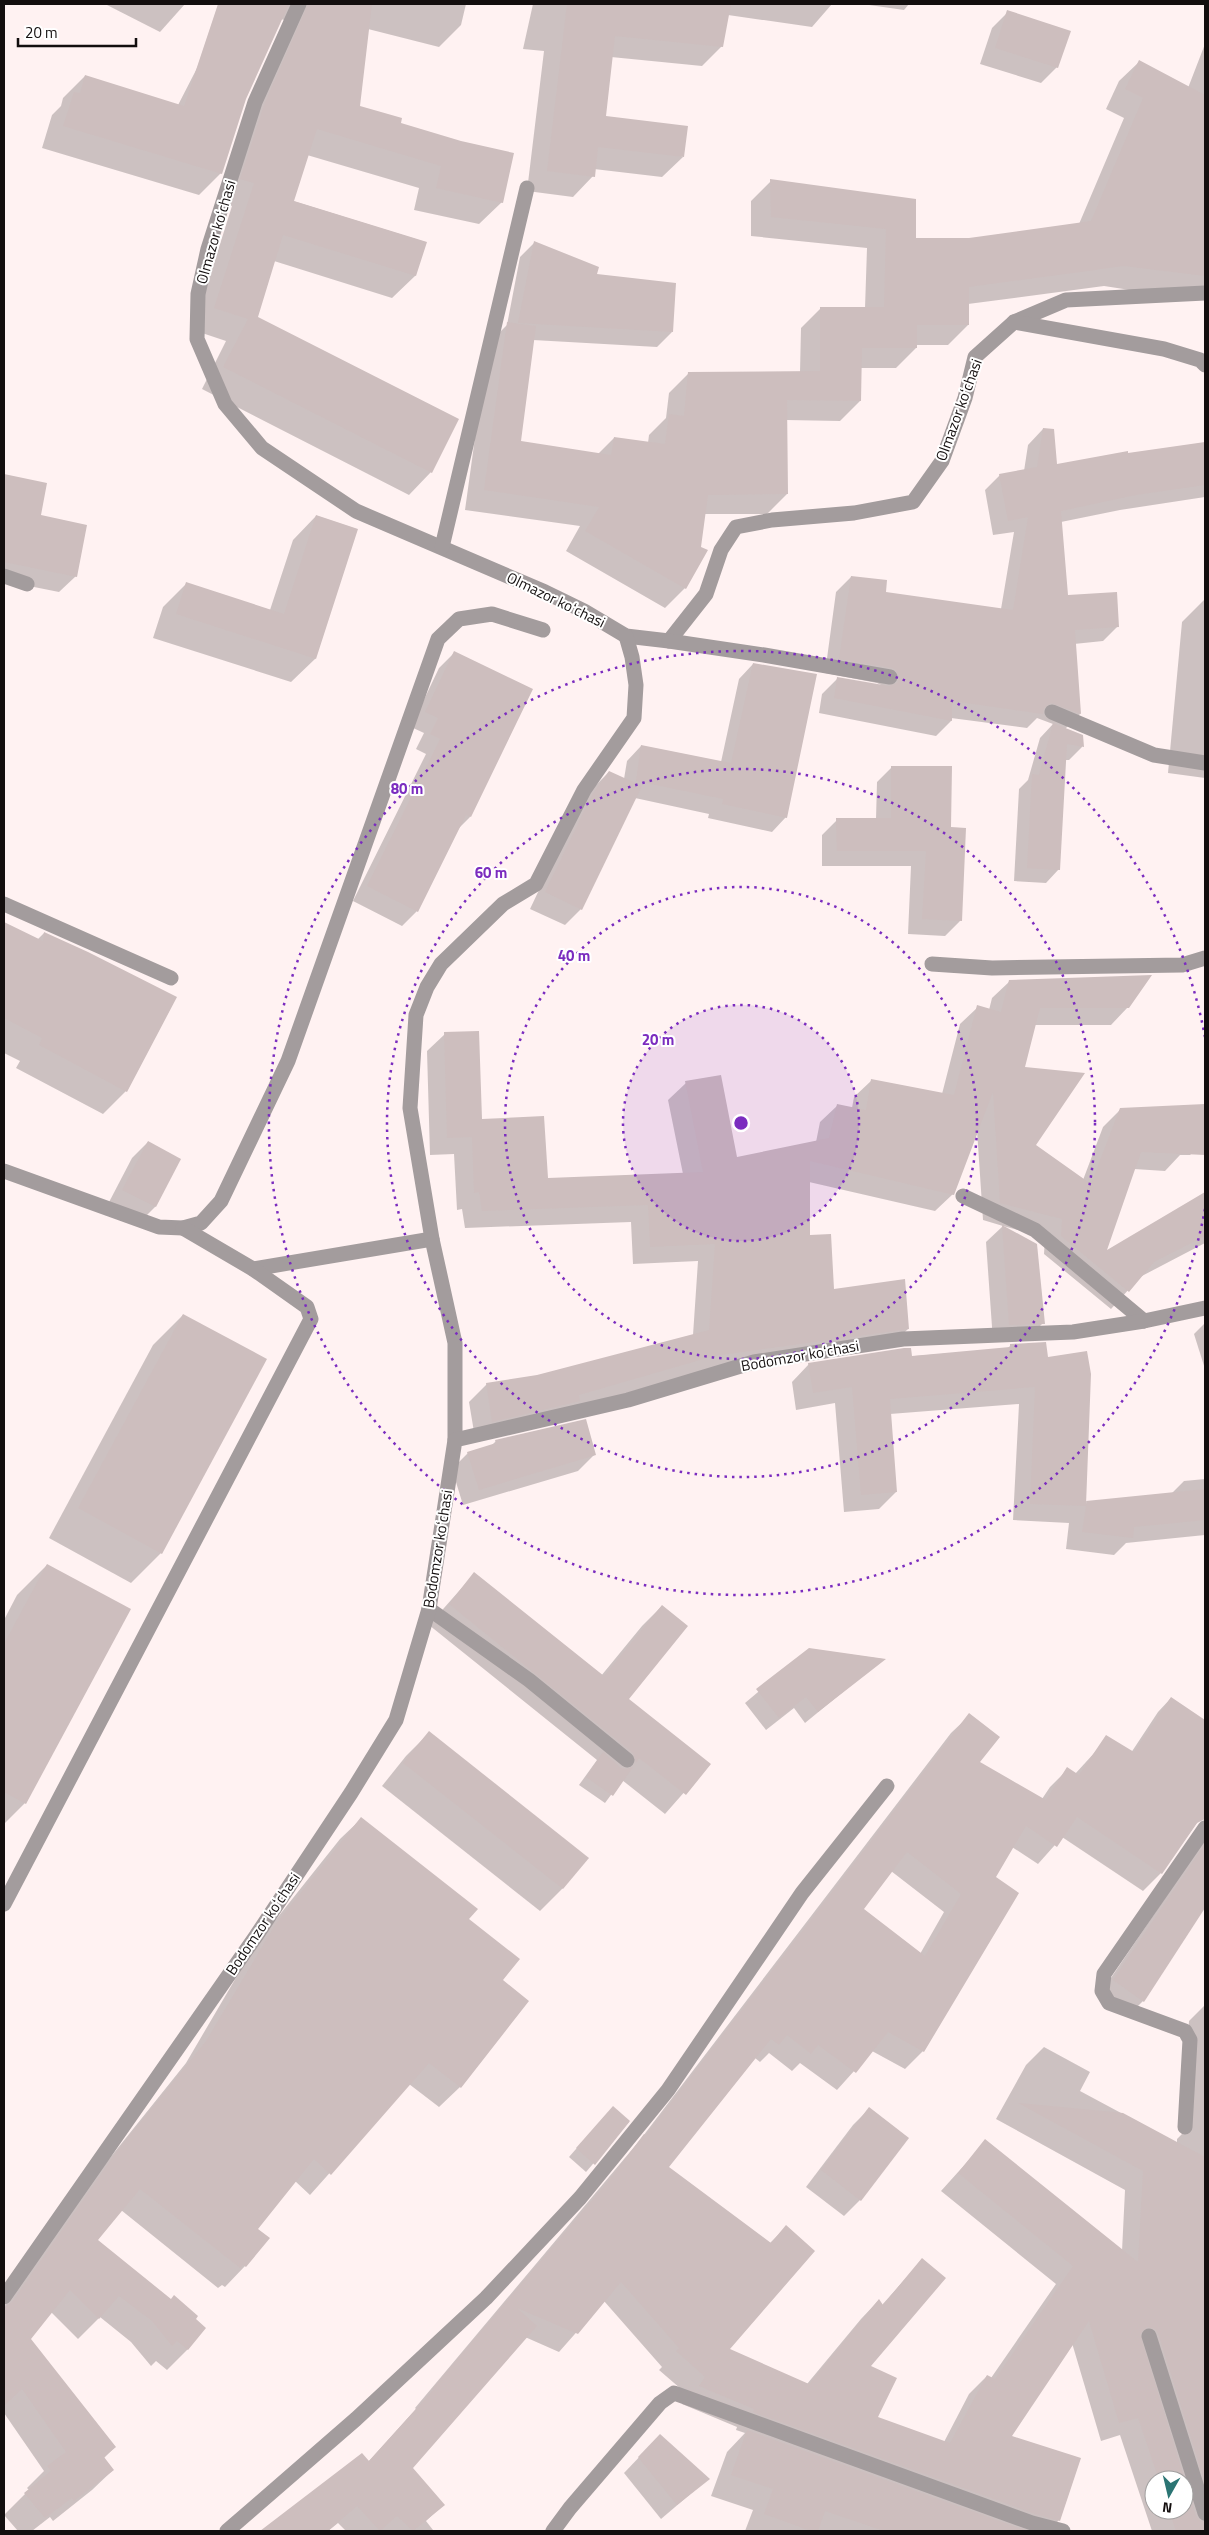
<svg xmlns="http://www.w3.org/2000/svg" width="1209" height="2535" viewBox="0 0 1209 2535" font-family="'Titillium Web',sans-serif">
<rect width="100%" height="100%" fill="#fff2f2"/>
<g fill="#0003" fill-rule="evenodd">
<polygon points="105,4 185,4 160,32"/>
<polygon points="230,4 466,4 461,25 439,47 368,29 359,107 399,124 502,202 479,224 414,210 419,188 307,155 293,201 425,242 415,276 392,298 274,261 256,318 431,472 409,495 202,389 226,341 193,330 232,206 219,201 284,20 281,19 245,99 221,173 199,195 42,148 52,115 61,106 63,98 85,76 176,109"/>
<polygon points="533,4 676,5 832,4 812,27 728,15 722,46 702,66 611,57 604,117 683,157 662,177 594,169 593,176 573,197 527,191 544,51 523,49"/>
<polygon points="862,4 909,4 904,10"/>
<polygon points="1008,12 1057,67 1041,83 980,64 992,28"/>
<polygon points="1205,44 1205,216 1202,252 1205,250 1205,297 1143,292 1104,286 968,304 968,325 948,345 916,345 916,348 896,368 861,368 860,401 840,421 786,420 787,494 767,514 704,514 685,588 665,608 566,551 580,526 465,510 488,344 507,325 520,257 535,242 595,275 672,332 657,347 533,340 519,442 598,454 614,438 648,443 649,435 666,418 669,393 689,373 800,372 801,328 821,308 865,308 867,248 751,236 751,201 771,181 915,239 969,239 1079,224 1124,118 1106,109 1119,81 1139,62 1188,88"/>
<polygon points="1043,429 1056,465 1205,444 1205,497 1120,510 1061,522 1067,596 1118,626 1103,641 1074,644 1080,714 1065,729 1082,736 1082,747 1069,760 1065,760 1059,869 1046,883 1014,881 1019,789 1028,780 1040,738 1053,724 1037,718 1027,728 951,718 951,721 936,736 819,713 822,694 837,679 883,686 877,683 825,673 836,592 851,577 884,593 1001,609 1014,532 993,535 985,490 1000,475 1024,471 1028,445"/>
<polygon points="4,476 46,484 39,516 76,576 59,592 4,581"/>
<polygon points="316,516 315,659 291,682 153,638 163,607 186,584 270,610 293,540"/>
<polygon points="1205,599 1205,778 1168,773 1182,622"/>
<polygon points="454,653 470,817 457,830 417,911 402,926 353,901 426,754 416,749 424,733 411,727 439,668"/>
<polygon points="753,664 786,817 772,832 708,818 709,814 635,798 581,909 565,925 530,909 576,812 593,788 609,772 624,779 627,761 641,746 721,762 739,679"/>
<polygon points="892,767 950,828 960,921 945,936 908,934 911,866 822,866 822,835 837,820 876,819 877,782"/>
<polygon points="4,923 37,940 44,933 126,1091 103,1114 16,1068 20,1061 4,1053"/>
<polygon points="1010,981 1128,1007 1111,1025 1034,1025 1023,1068 1034,1145 1083,1180 1103,1127 1121,1109 1205,1105 1205,1140 1190,1155 1180,1155 1165,1171 1134,1169 1104,1253 1205,1193 1205,1243 1140,1277 1111,1309 1044,1254 1045,1237 1003,1226 1043,1323 1027,1339 993,1341 986,1242 1003,1226 983,1220 977,1130 953,1194 935,1211 809,1182 809,1236 833,1290 908,1329 890,1346 695,1373 475,1438 469,1402 487,1384 538,1376 693,1335 698,1261 633,1264 631,1222 465,1228 462,1209 457,1210 454,1154 430,1155 427,1051 445,1034 481,1120 547,1180 683,1174 668,1100 686,1083 736,1158 816,1142 820,1122 838,1105 852,1108 854,1097 872,1080 942,1094 960,1024 978,1007 989,1010 992,998"/>
<polygon points="148,1142 179,1159 155,1207 139,1223 107,1206 132,1158"/>
<polygon points="183,1315 161,1553 131,1583 49,1538 153,1345"/>
<polygon points="1205,1323 1205,1369 1194,1334"/>
<polygon points="1011,1345 1047,1358 1084,1504 1172,1493 1184,1481 1205,1479 1205,1535 1126,1543 1114,1555 1066,1549 1069,1523 1013,1520 1019,1404 890,1414 896,1492 879,1509 844,1512 835,1403 796,1410 792,1382 809,1364 1007,1349"/>
<polygon points="496,1441 594,1455 578,1471 463,1505 452,1469 468,1453 491,1446"/>
<polygon points="47,1565 25,1803 4,1824 4,1620 17,1595"/>
<polygon points="474,1574 601,1676 642,1626 662,1606 627,1699 709,1764 665,1814 622,1780 605,1803 579,1785 597,1760 429,1625"/>
<polygon points="809,1649 883,1659 805,1723 794,1708 766,1730 745,1703"/>
<path d="M1171,1698L1205,1722V1800L1128,1771L1199,1820L1161,1873L1143,1891L1062,1837L1038,1864L1012,1847L994,1878L923,2051L905,2069L872,2051L837,2090L800,2063L792,2071L769,2053L760,2062L755,2058L668,2167L769,2244L786,2227L728,2349L807,2384L861,2319L878,2301L882,2305L922,2260L869,2367L877,2418L944,2442L969,2394L987,2376L991,2378L1056,2284L941,2191L986,2141L1122,2251L1125,2190L996,2119L1026,2065L1044,2047L1090,2072L1080,2091L1177,2143V2139L1182,2134L1189,2021L1205,2005V2531H1152L1120,2435L1101,2441L1072,2343L1010,2437L1059,2520L1048,2531H745L753,2510L711,2496L727,2452L745,2433L736,2430L737,2427L682,2404L688,2395L659,2370L662,2367L604,2301L559,2352L525,2337L412,2468L443,2505L426,2521L433,2530L431,2531H346L338,2523L328,2531H262L362,2454L368,2462L416,2409L415,2408L640,2140L951,1733L970,1715L978,1762L1042,1799L1050,1787L1068,1769L1075,1774L1096,1751L1121,1768L1158,1712ZM891,1871L944,1912L920,1954L863,1909ZM1154,2480H1184V2510H1154Z"/>
<polygon points="429,1733 587,1858 562,1889 540,1911 382,1786 406,1756"/>
<polygon points="361,1819 467,1920 501,1981 460,2087 439,2107 409,2084 310,2195 295,2181 257,2229 245,2266 225,2287 222,2285 218,2288 121,2210 96,2241 188,2349 167,2370 156,2361 151,2366 131,2342 100,2317 78,2339 51,2312 29,2339 115,2447 104,2458 113,2470 92,2490 53,2521 50,2517 32,2531 18,2531 4,2515 29,2490 27,2488 44,2471 4,2413 4,2307 97,2174 186,2063 254,1947 340,1839"/>
<polygon points="1205,1839 1205,1906 1143,2001 1127,2017 1098,1997"/>
<polygon points="869,2109 860,2200 844,2216 806,2187 853,2125"/>
<polygon points="605,2116 629,2122 586,2172 569,2157"/>
<polygon points="645,2451 708,2479 661,2519 624,2473"/>
</g>
<g fill="#cdbebe" fill-rule="evenodd">
<polygon points="218,4 289,4 246,99 222,174 63,126 74,92 80,93 85,75 184,106"/>
<polygon points="308,4 372,4 360,106 402,118 401,123 461,141 514,153 503,203 436,188 441,166 317,129 294,201 427,242 416,276 283,235 258,317 459,419 432,473 223,367 248,319 214,308 254,183 240,179 264,105"/>
<polygon points="567,4 731,4 723,47 615,36 606,116 688,126 684,157 598,147 595,177 547,171"/>
<polygon points="1007,10 1071,31 1058,68 995,48"/>
<polygon points="1139,60 1205,95 1205,276 1124,266 969,287 969,325 917,325 917,348 862,348 861,401 787,400 788,494 708,495 701,547 708,550 686,589 585,531 599,507 484,490 507,322 536,326 521,441 611,455 614,437 665,444 669,414 684,416 688,372 820,371 820,307 884,307 886,229 771,217 770,179 916,199 916,238 969,238 1091,221 1143,98 1125,89"/>
<polygon points="534,241 599,267 597,274 676,283 673,332 518,323"/>
<polygon points="1043,428 1054,429 1057,464 1128,451 1128,453 1205,442 1205,485 1136,495 1061,511 1068,595 1117,592 1119,627 1075,630 1081,714 1051,703 1044,708 1043,714 952,701 952,721 834,698 837,677 889,686 897,683 899,678 896,670 892,668 839,659 851,576 887,580 886,592 1013,610 1028,517 1008,521 999,474 1037,467"/>
<polygon points="4,474 47,483 41,515 87,525 77,577 4,562"/>
<polygon points="316,515 358,529 316,659 176,614 186,582 284,614"/>
<polygon points="454,651 533,689 471,817 466,815 418,912 367,886 440,739 430,734 438,718 425,712"/>
<polygon points="753,663 817,674 787,818 722,804 723,799 636,781 641,745 731,763"/>
<polygon points="1053,723 1083,735 1084,747 1067,744 1060,870 1027,868 1032,774 1039,775"/>
<polygon points="891,766 952,766 951,827 966,828 962,921 922,919 926,851 837,851 836,818 891,818"/>
<polygon points="609,771 642,786 582,910 545,892 592,795"/>
<polygon points="4,922 43,941 44,932 88,952 177,997 127,1092 39,1045 42,1038 4,1018"/>
<polygon points="1152,975 1129,1008 1040,1008 1025,1067 1085,1073 1036,1145 1091,1184 1120,1108 1205,1104 1205,1155 1141,1152 1107,1250 1205,1192 1205,1236 1154,1262 1129,1292 1061,1236 1062,1219 1000,1203 993,1092 954,1195 810,1161 810,1235 831,1234 834,1289 905,1279 909,1329 714,1356 579,1395 580,1401 492,1422 486,1383 537,1375 709,1330 715,1244 650,1247 648,1205 482,1211 479,1192 474,1193 472,1137 447,1138 444,1032 479,1031 482,1119 544,1116 548,1178 703,1172 685,1081 721,1075 737,1157 829,1138 837,1104 866,1110 871,1079 954,1095 977,1005 1001,1012 1009,980"/>
<polygon points="148,1141 181,1159 156,1207 122,1190"/>
<polygon points="1002,1225 1037,1244 1045,1324 1009,1325"/>
<polygon points="183,1314 267,1359 162,1554 78,1508"/>
<polygon points="1046,1342 1048,1357 1087,1351 1091,1374 1086,1505 1086,1501 1205,1489 1205,1520 1134,1527 1133,1538 1082,1532 1086,1506 1030,1504 1035,1387 890,1399 897,1492 861,1495 852,1387 813,1393 808,1363 904,1348 911,1348 912,1356 1010,1347 1010,1344"/>
<polygon points="586,1419 596,1455 479,1490 467,1452 496,1443 495,1440"/>
<polygon points="47,1564 131,1609 26,1804 4,1792 4,1644"/>
<polygon points="474,1572 604,1676 662,1605 688,1626 629,1699 711,1764 686,1795 639,1758 636,1763 633,1753 449,1604"/>
<polygon points="809,1648 886,1659 818,1712 806,1697 779,1718 756,1689"/>
<path d="M1171,1697L1205,1720V1819L1197,1823L1162,1874L1077,1817L1057,1847L1026,1826L996,1877L1019,1893L924,2052L888,2032L856,2073L818,2045L811,2054L787,2035L779,2045L771,2039L669,2167L771,2243L786,2225L815,2251L730,2349L809,2384L879,2299L883,2305L922,2258L946,2278L871,2366L897,2378L878,2417L950,2443L987,2375L995,2379L1073,2266L958,2173L985,2139L1138,2262L1143,2171L1018,2103L1123,2113L1205,2157V2483L1158,2333L1155,2329L1147,2327L1140,2334L1196,2516L1199,2520L1205,2522V2531H1176L1169,2510H1184V2480H1159L1138,2418L1119,2423L1089,2321L1012,2436L1081,2458L1060,2521L1035,2514L753,2412L754,2409L699,2386L705,2377L676,2351L679,2348L621,2282L578,2334L517,2308L537,2326L413,2468L445,2505L413,2531L397,2516L380,2531L357,2506L328,2531H260L362,2453L369,2461L433,2390L432,2389L610,2179L644,2134L646,2135L969,1713L1000,1737L980,1762L1046,1800L1067,1767L1079,1775L1106,1735L1134,1752ZM907,1852L961,1894L925,1956L864,1909Z"/>
<polygon points="429,1731 589,1858 563,1889 403,1763"/>
<polygon points="603,1752 621,1768 626,1769 633,1767 613,1796 586,1777"/>
<polygon points="361,1817 478,1909 469,1919 520,1959 503,1980 529,2001 461,2088 429,2063 331,2175 314,2159 258,2229 270,2238 246,2267 243,2265 240,2268 140,2189 98,2240 171,2299 174,2295 198,2316 196,2319 206,2328 188,2350 177,2341 172,2346 152,2321 119,2296 99,2319 70,2290 31,2339 116,2447 104,2457 114,2470 74,2501 72,2498 45,2518 24,2493 51,2471 47,2466 66,2452 22,2389 4,2406 4,2308 12,2302 117,2151 206,2041 275,1925"/>
<polygon points="1205,1844 1205,1908 1144,2002 1113,1980"/>
<polygon points="613,2106 630,2121 595,2165 576,2148"/>
<polygon points="869,2107 909,2138 861,2201 821,2170"/>
<polygon points="747,2430 1027,2531 884,2531 825,2511 818,2531 811,2531 764,2514 773,2489 731,2475"/>
<polygon points="660,2434 710,2479 677,2505 638,2457"/>
</g>
<g fill="none" stroke-linecap="round" stroke-linejoin="round">
<g stroke="#a39c9d" stroke-width="15">
<polyline points="4,576 27,584"/>
<polyline points="4,904 171,978"/>
<polyline points="4,1171 159,1227 183,1228 201,1223 221,1201 288,1061 438,639 459,619 492,614 543,630"/>
<polyline points="963,1196 1035,1230 1144,1321"/>
<polyline points="253,1269 432,1239"/>
<polyline points="4,1904 311,1319 307,1307 253,1269 183,1228"/>
</g>
<g stroke="#a39c9d" stroke-width="15">
<polyline points="299,4 255,102 208,249 198,294 197,339 225,404 262,448 356,511 545,592 584,611 626,636 669,641 706,594 721,550 736,527 772,520 854,513 913,502 942,461 965,398 975,357 1014,322 1066,300 1205,293"/>
<polyline points="1014,322 1164,349 1200,360 1205,365"/>
<polyline points="442,547 527,188"/>
<polyline points="669,641 764,655 890,677"/>
<polyline points="1052,712 1154,755 1205,763"/>
<polyline points="932,964 992,968 1182,965 1205,958"/>
<polyline points="455,1440 455,1343 432,1239 410,1108 416,1015 427,987 441,964 503,904 536,884 584,790 634,718 636,685 632,657 626,636"/>
<polyline points="429,1609 529,1680 627,1760"/>
<polyline points="1185,2127 1190,2040 1185,2031 1109,2003 1102,1991 1104,1974 1205,1828"/>
<polyline points="4,2297 256,1936 351,1793 396,1720 429,1609 455,1440 628,1400 754,1362 903,1339 1073,1332 1144,1321 1205,1308"/>
<polyline points="1149,2336 1205,2513"/>
<polyline points="227,2531 356,2419 486,2298 580,2198 668,2090 802,1893 887,1786"/>
<polyline points="553,2531 570,2508 660,2403 674,2393 1032,2523 1063,2531"/>
</g>
</g>
<circle cx="741" cy="1123" r="118" fill="#7b2cbf" fill-opacity=".12"/>
<g fill="none" stroke="#7b2cbf" stroke-width="2.5" stroke-dasharray="2.5 5">
<circle cx="741" cy="1123" r="118"/>
<circle cx="741" cy="1123" r="236"/>
<circle cx="741" cy="1123" r="354"/>
<path d="M1205 1209A472 472 0 1 1 1205 1037"/>
</g>
<g text-anchor="middle" stroke-width="4" stroke-linejoin="round" paint-order="stroke">
<g font-size="15" fill="#130e0e" stroke="#fff">
<text transform="translate(216 232) rotate(-74)" y="5">Olmazor koʻchasi</text>
<text transform="translate(959 410) rotate(-70)" y="5">Olmazor koʻchasi</text>
<text transform="translate(556 600) rotate(26)" y="5">Olmazor koʻchasi</text>
<text transform="translate(800 1356) rotate(-10)" y="5">Bodomzor koʻchasi</text>
<text transform="translate(438 1549) rotate(-81)" y="5">Bodomzor koʻchasi</text>
<text transform="translate(263 1924) rotate(-56)" y="5">Bodomzor koʻchasi</text>
</g>
</g>
<circle cx="741" cy="1123" r="8" fill="#7b2cbf" stroke="#fff" stroke-width="2.5"/>
<g font-size="15" text-anchor="middle" font-weight="bold" fill="#7b2cbf" stroke="#fff" stroke-width="4" stroke-linejoin="round" paint-order="stroke">
<text x="407" y="794">80 m</text>
<text x="491" y="878">60 m</text>
<text x="574" y="961">40 m</text>
<text x="658" y="1045">20 m</text>
</g>
<rect width="1209" height="2535" fill="none" stroke="#130e0e" stroke-width="10"/>
<g transform="translate(1169 2495) rotate(188)"><circle r="24" fill="#ffffff" stroke="#a19f9f"/>
<path d="M0-4L9 19L0 12L-9 19Z" fill="#2b7574"/>
<text y="-8" font-size="14" font-weight="bold" text-anchor="middle" fill="#130e0e">N</text>
</g>
<path d="M18 38v8h118v-8" fill="none" stroke="#130e0e" stroke-width="2.5"/>
<text x="25" y="38" font-size="15" fill="#130e0e" stroke="#ffffff" stroke-width="4" paint-order="stroke">20 m</text>
</svg>
